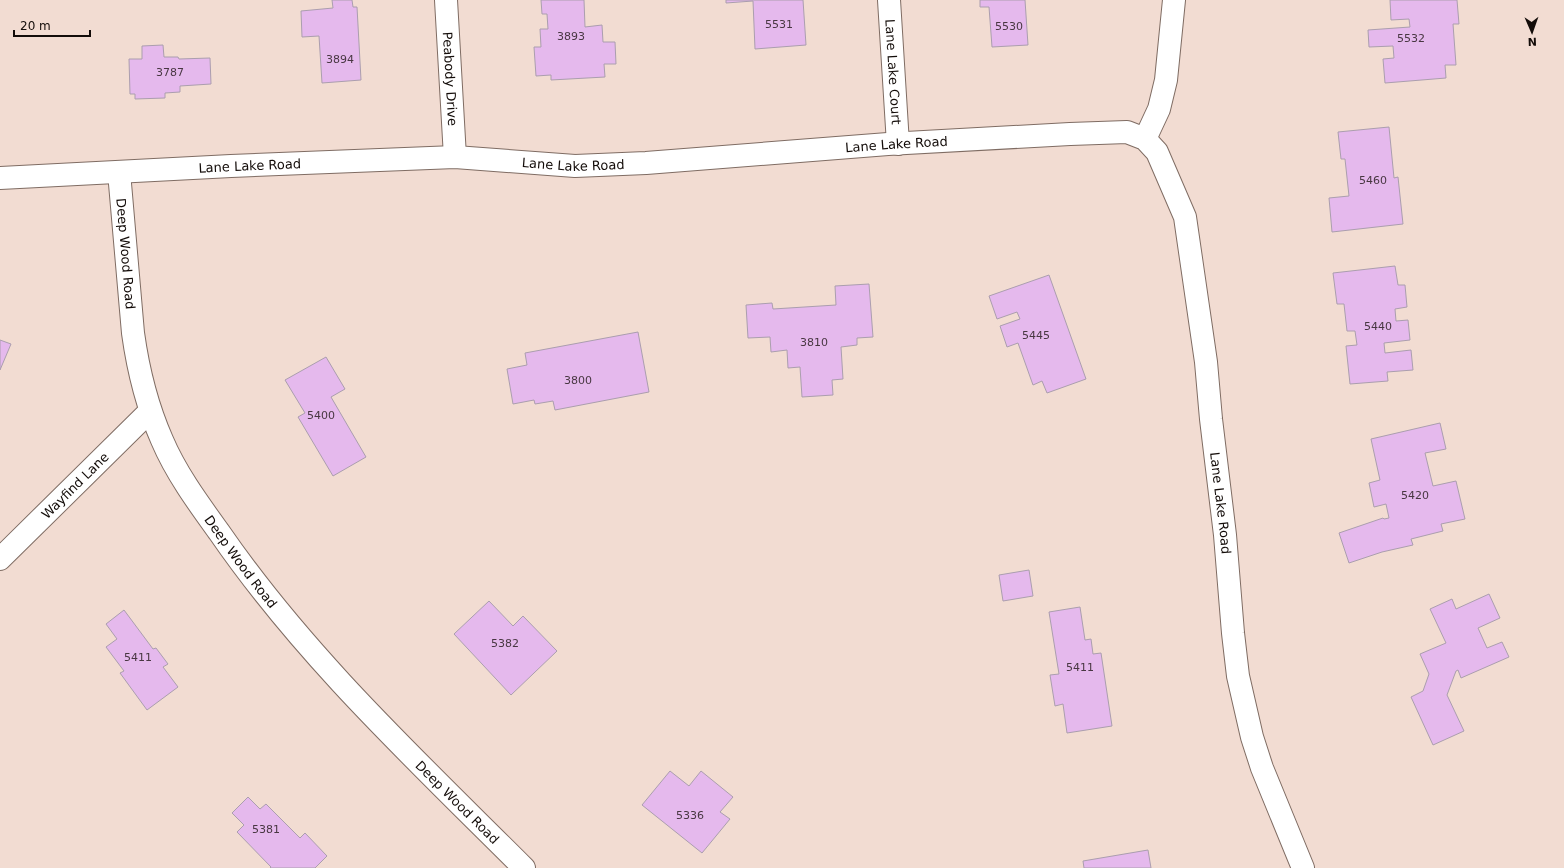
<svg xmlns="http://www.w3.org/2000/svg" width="1564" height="868" viewBox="0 0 1564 868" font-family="'DejaVu Sans',sans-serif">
<rect width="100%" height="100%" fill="#f2dcd2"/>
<g fill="#e5b9ed" stroke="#ab9eae">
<polygon points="332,0 352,0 353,7 357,7 361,80 322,83 319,36 302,37 301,11 333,8"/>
<polygon points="541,0 584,0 585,27 602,25 603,42 615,42 616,64 604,64 605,77 551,80 551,75 536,76 534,47 541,47 540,29 548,29 547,14 542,14"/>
<polygon points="726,0 803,0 806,45 755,49 753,1 726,3"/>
<polygon points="980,0 1025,0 1028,45 992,47 989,7 980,7"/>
<polygon points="1390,0 1457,0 1459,24 1453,24 1456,65 1445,65 1446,78 1385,83 1383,59 1394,58 1393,46 1369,47 1368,30 1410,27 1409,19 1391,20"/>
<polygon points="163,45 164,57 178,57 179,59 210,58 211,84 180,86 180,92 165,93 165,98 135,99 135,94 130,94 129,59 142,59 142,46"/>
<polygon points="1389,127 1394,178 1398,177 1403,224 1332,232 1329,198 1349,196 1345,159 1341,159 1338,132"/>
<polygon points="1395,266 1398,285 1405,285 1407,307 1395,309 1396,321 1408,320 1410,340 1384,343 1385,353 1411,350 1413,370 1387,372 1388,381 1350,384 1346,346 1357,345 1355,331 1347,331 1344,304 1337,304 1333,273"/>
<polygon points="1049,275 1086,379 1047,393 1042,381 1033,385 1018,343 1007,347 1000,326 1020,319 1017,312 997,319 989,296"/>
<polygon points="869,284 873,337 857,338 857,345 841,347 843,379 832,380 833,395 802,397 800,367 788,368 787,350 771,352 770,337 748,338 746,305 772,303 773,309 836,305 835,286"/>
<polygon points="638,332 649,392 555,410 553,401 535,404 534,400 513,404 507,369 527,365 525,353"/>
<polygon points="0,340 11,344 0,370"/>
<polygon points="326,357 345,389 331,397 366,457 333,476 298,417 305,413 285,380"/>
<polygon points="1440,423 1446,449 1425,453 1433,486 1456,481 1465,519 1441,524 1443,531 1411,539 1413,545 1382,552 1349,563 1339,533 1383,518 1384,519 1389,518 1386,504 1374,507 1369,483 1380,480 1371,439"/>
<polygon points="1029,570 1033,596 1003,601 999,575"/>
<polygon points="1489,594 1500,618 1478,628 1487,648 1502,642 1509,657 1461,678 1458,670 1456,671 1447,695 1464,731 1433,745 1411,697 1423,691 1429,674 1420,654 1446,643 1430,609 1452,599 1456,609"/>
<polygon points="489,601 513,626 523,616 557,651 511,695 454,634"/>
<polygon points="1080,607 1085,640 1091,639 1093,654 1101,653 1112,726 1067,733 1063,704 1055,706 1050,675 1059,674 1049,612"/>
<polygon points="124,610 153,649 156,648 168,664 163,667 178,687 147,710 120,673 124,671 106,647 117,639 106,624"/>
<polygon points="670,771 689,786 701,771 733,797 720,812 730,819 702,853 642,805"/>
<polygon points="248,797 260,809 266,804 300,838 305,833 327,856 315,868 270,868 271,867 237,832 244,825 232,813"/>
<polygon points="1148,850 1151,868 1084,868 1083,861"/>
</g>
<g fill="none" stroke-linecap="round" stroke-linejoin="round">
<g stroke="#7f6c63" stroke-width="24">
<g id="street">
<path id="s1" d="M446,0L455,157"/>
<path id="s2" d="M889,0L898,144"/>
<polyline points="1145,139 1159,109 1166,80 1174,0"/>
<path id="s3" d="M119,172L133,333C138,369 147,406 162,440C176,473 198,503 219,532C305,657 417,761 524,868"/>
<path id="s4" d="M0,178L231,166L455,157L575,166L646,163L888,144L1070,134L1127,132L1145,139L1157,152L1185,217L1206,362L1211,419L1225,535L1233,633L1238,676L1252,737L1262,768L1303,868"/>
<path id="s5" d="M0,559L150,411"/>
</g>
</g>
<use href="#street" stroke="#fff" stroke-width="22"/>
</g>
<g text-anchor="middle" stroke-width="3" stroke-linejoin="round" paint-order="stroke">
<g font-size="11" fill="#483742">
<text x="779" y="28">5531</text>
<text x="1009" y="30">5530</text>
<text x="571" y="40">3893</text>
<text x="1411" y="42">5532</text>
<text x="340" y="63">3894</text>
<text x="170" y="76">3787</text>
<text x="1373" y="184">5460</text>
<text x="1378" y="330">5440</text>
<text x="1036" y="339">5445</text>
<text x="814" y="346">3810</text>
<text x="578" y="384">3800</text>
<text x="321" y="419">5400</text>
<text x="1415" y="499">5420</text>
<text x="505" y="647">5382</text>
<text x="138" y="661">5411</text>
<text x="1080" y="671">5411</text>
<text x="690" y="819">5336</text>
<text x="266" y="833">5381</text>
</g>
<g font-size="13" fill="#130c09" stroke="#f2dcd2">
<text dy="5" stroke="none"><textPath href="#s2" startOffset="72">Lane Lake Court</textPath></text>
<text dy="5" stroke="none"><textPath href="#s1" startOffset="79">Peabody Drive</textPath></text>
<text dy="5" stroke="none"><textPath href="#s4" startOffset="898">Lane Lake Road</textPath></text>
<text dy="5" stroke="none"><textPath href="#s4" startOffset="574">Lane Lake Road</textPath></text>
<text dy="5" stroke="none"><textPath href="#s4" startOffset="250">Lane Lake Road</textPath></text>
<text dy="5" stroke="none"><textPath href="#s3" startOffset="82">Deep Wood Road</textPath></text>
<text dy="5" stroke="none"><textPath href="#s5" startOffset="105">Wayfind Lane</textPath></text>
<text dy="5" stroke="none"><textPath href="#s4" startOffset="1525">Lane Lake Road</textPath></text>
<text dy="5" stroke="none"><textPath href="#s3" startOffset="418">Deep Wood Road</textPath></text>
<text dy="5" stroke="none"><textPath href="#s3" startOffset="742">Deep Wood Road</textPath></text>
</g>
</g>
<g transform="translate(1532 32) rotate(178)" stroke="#f2dcd2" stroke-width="3" paint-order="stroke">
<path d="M0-3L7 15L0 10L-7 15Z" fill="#130c09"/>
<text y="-6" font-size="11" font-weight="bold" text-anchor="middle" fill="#130c09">N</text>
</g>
<path d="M14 30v6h76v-6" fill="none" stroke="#130c09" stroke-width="2"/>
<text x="20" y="30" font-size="12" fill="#130c09" stroke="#f2dcd2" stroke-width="3" paint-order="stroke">20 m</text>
</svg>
